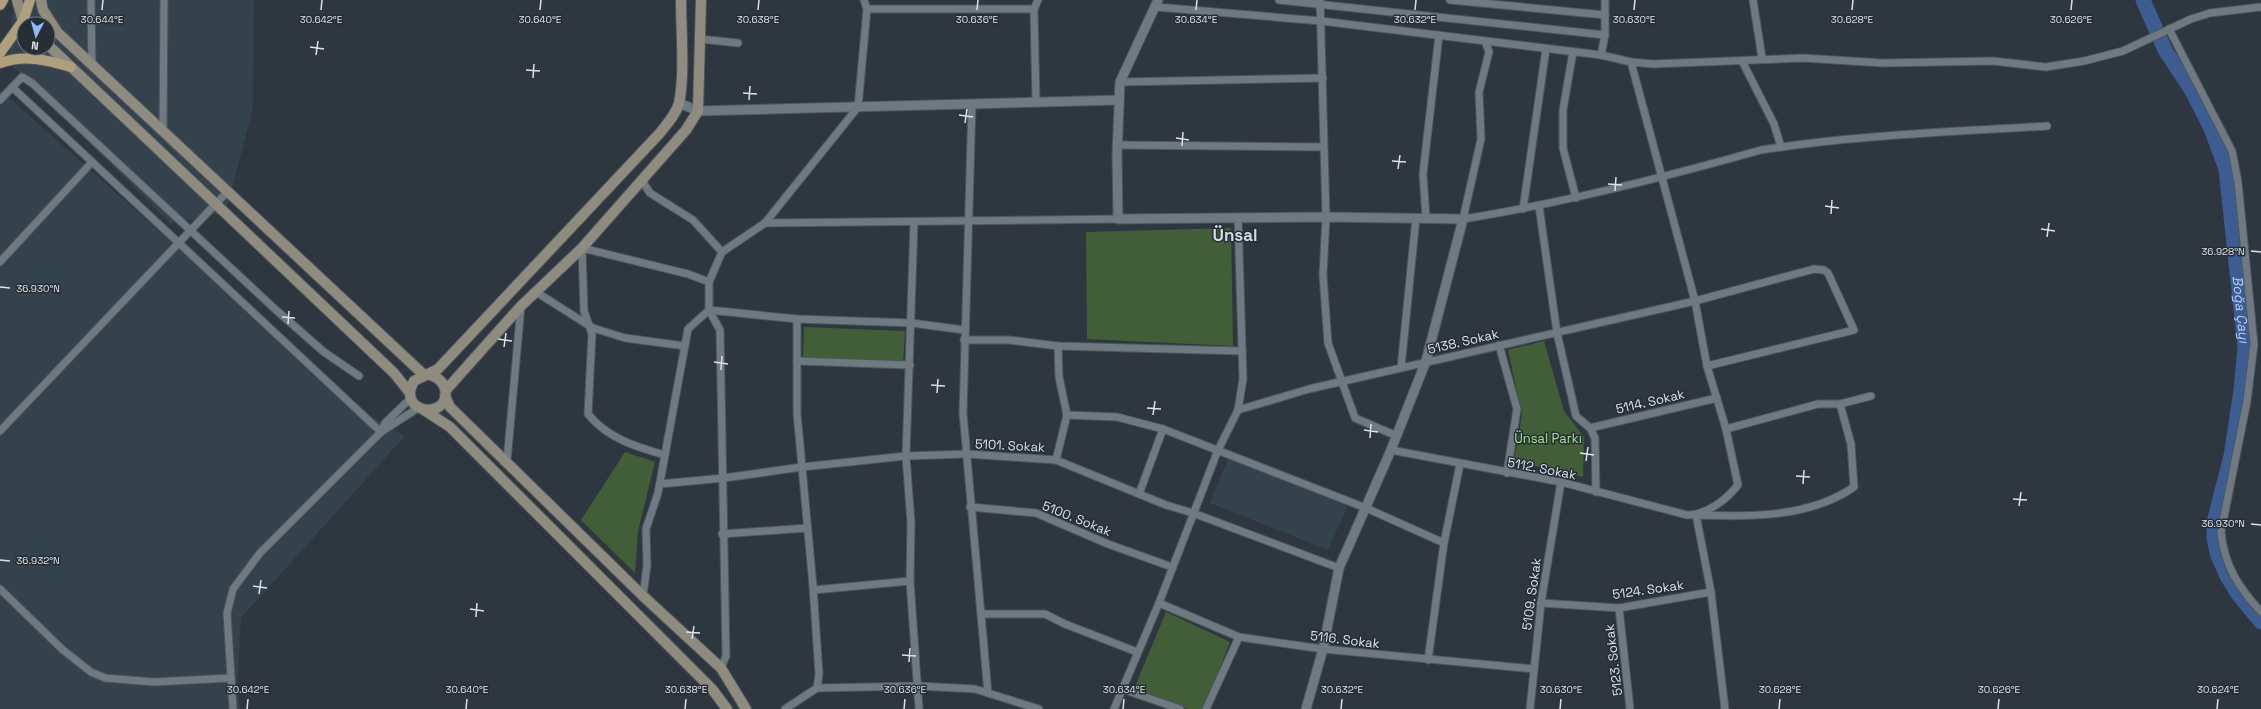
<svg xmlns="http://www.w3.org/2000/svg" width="2261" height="709" viewBox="0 0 2261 709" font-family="'Space Grotesk',sans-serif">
<rect width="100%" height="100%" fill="#2e373f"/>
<g fill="#34424e" fill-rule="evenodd">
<path d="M17,0H254L253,108L226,212L171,224L9,63L12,15ZM24,24H48V48H24Z"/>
<polygon points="3,92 192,261 333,394 405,436 241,618 237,684 240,709 0,709 0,95"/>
<polygon points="1228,459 1348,505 1328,550 1210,503"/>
</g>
<g fill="#425e39">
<polygon points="1231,228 1233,346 1087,339 1086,232"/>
<polygon points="804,327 905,331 903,363 803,359"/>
<polygon points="1544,341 1564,411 1584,437 1583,477 1514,461 1522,415 1508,350"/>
<polygon points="625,452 655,462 638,531 635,573 581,520"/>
<polygon points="1166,612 1230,642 1204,709 1188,709 1140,691 1136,684"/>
</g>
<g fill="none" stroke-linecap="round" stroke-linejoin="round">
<path stroke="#3d5c92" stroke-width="15" id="s1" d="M2143,0L2165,50L2192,91L2210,126L2226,169L2245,347L2241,390L2231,456L2214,522V539L2218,556L2227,576L2238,594L2261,622"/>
<g stroke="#4e565c" stroke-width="9">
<g id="minor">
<polyline points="91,0 92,67"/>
<polyline points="1279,0 1605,35"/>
<polyline points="1320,0 1326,217 1323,275 1328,343 1355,418 1397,436"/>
<polyline points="1450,0 1605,15"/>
<polyline points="1753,0 1762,58"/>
<polyline points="1156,7 1321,21 1601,55 1631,62 1653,64 1803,58 1883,63 1993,61 2046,67 2084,61 2123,51 2191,19 2210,13 2261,7"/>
<polyline points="867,9 1034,9 1038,0"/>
<polyline points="1034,9 1036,102"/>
<path d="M2169,29L2232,151L2238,182L2254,344L2247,401L2221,532C2224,565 2239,588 2261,612"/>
<polyline points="700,39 738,43"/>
<path d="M1485,41L1489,52L1479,92L1481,139L1463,219C1564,203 1662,178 1761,150C1856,135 1951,132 2047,126"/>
<polyline points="1573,52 1563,110 1563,148 1576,198"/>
<polyline points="1601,55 1605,35 1605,0"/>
<polyline points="1742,61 1774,124 1781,147"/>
<polyline points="1120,82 1323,78"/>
<polyline points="12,87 381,432"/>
<polyline points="0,100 22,77 32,83 276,310 324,352 359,376"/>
<polyline points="972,104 963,413 988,693"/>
<polyline points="163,132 164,0"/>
<polyline points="1117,145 1322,147"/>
<polyline points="641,179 650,193 693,220 722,252"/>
<polyline points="1539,206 1557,333 1576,416 1590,428 1595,438 1596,492"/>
<polyline points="1523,209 1546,49"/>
<polyline points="1426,218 1423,174 1439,35"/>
<polyline points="765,223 858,107 867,9 864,0"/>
<polyline points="914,223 906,456 911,523 910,581 919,709"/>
<polyline points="0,262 92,162"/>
<polyline points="536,292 593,328 625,338 685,346"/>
<polyline points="709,310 720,330 726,656 721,668"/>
<polyline points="709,310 797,319 912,323 964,330"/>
<polyline points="797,319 797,413 813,586 819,674 817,688"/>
<polyline points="964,340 1009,340 1058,346 1242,351"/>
<polyline points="1499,345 1517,409 1507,473"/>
<polyline points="797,361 910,365"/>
<polyline points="1401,368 1416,218"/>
<polyline points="1238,410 1309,389 1695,301 1814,269 1824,270 1828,273 1854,330 1707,366"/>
<polyline points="1067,415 1117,417 1163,429 1366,508 1444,543"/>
<polyline points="1590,428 1717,398"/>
<polyline points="1726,429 1818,404 1840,404 1871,396"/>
<polyline points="0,431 228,191"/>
<polyline points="381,432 385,423 411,398"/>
<path d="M1391,450L1561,482L1687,515C1707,515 1727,499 1738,485L1726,429L1707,366L1695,301L1631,62"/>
<path d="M665,455C636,447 607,438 588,414L592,334L584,311L582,248L688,274L709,282"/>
<polyline points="1056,460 1067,415 1059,377 1058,346"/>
<polyline points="507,461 521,306"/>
<polyline points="660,484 724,478 802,467 906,456 967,454 1056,460 1166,505 1193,513 1339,568"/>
<polyline points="1139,494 1163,429"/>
<polyline points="970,507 1036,513 1108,544 1172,567"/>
<polyline points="722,534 807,528"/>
<polyline points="0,589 63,650 91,672 105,678 154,682 230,678"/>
<polyline points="814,590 910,581"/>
<polyline points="643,596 647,565 646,529 658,493 688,329 709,310 709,282 722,252 765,223 1118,219"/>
<polyline points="1159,603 1239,637 1323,649 1534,669"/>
<polyline points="1541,603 1619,608 1711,592"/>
<polyline points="1619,608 1630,709"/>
<polyline points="982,614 1045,614 1065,624 1137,652"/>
<polyline points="1428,660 1444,543 1460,464"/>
<polyline points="1122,689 1180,709"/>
<polyline points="233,709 227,613 233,589 260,553 381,432 418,408"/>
<polyline points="785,709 817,688 919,686 975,689 1039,709"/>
<polyline points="1114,709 1159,603 1218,450 1238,410 1243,379 1238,218"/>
<polyline points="1206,709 1239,637"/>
<polyline points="1530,709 1541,603 1561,482"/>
<path d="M1725,709L1711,592L1696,515C1749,517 1809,518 1854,487L1851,444L1840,404"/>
</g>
</g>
<g stroke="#4e565c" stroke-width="11">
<g id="tertiary">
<polyline points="1158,0 1120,82 1117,154 1118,219 1326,217 1463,219 1426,361 1391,450 1339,568 1323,649 1306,709"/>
<polyline points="679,103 698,111 1119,100"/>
</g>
</g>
<g stroke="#4e565c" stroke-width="12">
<g id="secondary">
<polyline points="17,0 23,21 26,24"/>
<polyline points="41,0 43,10 58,33 424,375"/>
<polyline points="48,45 394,373 410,393"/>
<path d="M430,375C437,377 443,381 445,389C452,420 395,415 414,381L438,369L659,134C666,125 676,115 679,103C685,76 681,29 681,0"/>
<polyline points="446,390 521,306 582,248 686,130 698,111 701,0"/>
<polyline points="445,396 450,407 643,596 721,668 746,709"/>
<polyline points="424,410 450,427 712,689 727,709"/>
</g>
</g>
<g stroke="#4e565c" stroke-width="12">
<g id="primary">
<polyline points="0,5 3,0"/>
<polyline points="0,53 23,21 30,0"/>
<path d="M0,63C25,54 47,60 71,67"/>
</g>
</g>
<use href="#minor" stroke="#6f7982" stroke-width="7"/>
<use href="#tertiary" stroke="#6f7982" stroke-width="9"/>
<use href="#secondary" stroke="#8f8c7f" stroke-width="10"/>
<use href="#primary" stroke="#b09f7d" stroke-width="10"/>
</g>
<path fill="none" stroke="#dde2e7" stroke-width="1.5" d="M102,10L103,0M321,10L322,0M540,10L541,0M758,10L759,0M977,10L978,0M1196,10L1197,0M1415,10L1416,0M1634,10L1635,0M1852,10L1853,0M2071,10L2072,0M310,47L324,49M316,55L318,41M526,70L540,71M533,78L534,64M743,93L757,94M749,100L750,86M959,115L973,117M965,123L967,109M1176,138L1189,140M1182,146L1183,132M1392,161L1406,162M1398,169L1400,155M1608,184L1622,185M1615,191L1616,177M1825,206L1839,208M1831,214L1832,200M2041,229L2055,231M2047,237L2049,223M2251,251L2261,252M0,287L10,288M282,317L295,318M288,324L289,311M498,339L512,341M504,347L506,333M714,362L728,364M721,370L722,356M931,385L945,386M937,393L938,379M1147,408L1161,409M1153,415L1155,401M1364,430L1378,432M1370,438L1371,424M1580,453L1594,455M1586,461L1588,447M1796,476L1810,477M1803,484L1804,470M2013,499L2027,500M2019,506L2021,492M2251,524L2261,525M0,560L10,561M253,586L267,588M259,594L261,580M470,609L484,611M476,617L477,603M686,632L700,633M692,639L694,626M902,655L916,656M909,662L910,648M247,709L248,699M466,709L467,699M685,709L686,699M904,709L905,699M1123,709L1124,699M1341,709L1342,699M1560,709L1561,699M1779,709L1780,699M1998,709L1999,699M2217,709L2218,699"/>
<g text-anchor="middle" stroke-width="3" stroke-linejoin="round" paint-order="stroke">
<g font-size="13" fill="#dde2e7" stroke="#252d35">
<text transform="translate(1463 341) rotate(-13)" y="5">5138. Sokak</text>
<text transform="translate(1650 401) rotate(-13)" y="5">5114. Sokak</text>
<text transform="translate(1010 445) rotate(3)" y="5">5101. Sokak</text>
<text transform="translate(1542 468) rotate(11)" y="5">5112. Sokak</text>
<text transform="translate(1077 518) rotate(22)" y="5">5100. Sokak</text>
<text transform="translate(1648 589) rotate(-8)" y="5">5124. Sokak</text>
<text transform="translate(1531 594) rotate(-82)" y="5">5109. Sokak</text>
<text transform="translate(1345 639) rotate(7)" y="5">5116. Sokak</text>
<text transform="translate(1613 660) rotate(-97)" y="5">5123. Sokak</text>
</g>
<g font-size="13" fill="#a5e291" stroke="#252d35">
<text x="1548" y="443">Ünsal Parkı</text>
</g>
<g font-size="14" font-style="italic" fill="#b0ccfd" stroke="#252d35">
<text dy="5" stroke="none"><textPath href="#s1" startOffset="330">Boğa Çayı</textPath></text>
</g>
<g font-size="17" font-weight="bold" fill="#d1dce6" stroke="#252d35">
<text x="1235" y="241">Ünsal</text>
</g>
</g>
<g font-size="10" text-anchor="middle" fill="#dde2e7" stroke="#252d35" stroke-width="3" stroke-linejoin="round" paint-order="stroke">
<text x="102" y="23">30.644°E</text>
<text x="321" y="23">30.642°E</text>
<text x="540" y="23">30.640°E</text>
<text x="758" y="23">30.638°E</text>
<text x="977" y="23">30.636°E</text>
<text x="1196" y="23">30.634°E</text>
<text x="1415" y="23">30.632°E</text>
<text x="1634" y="23">30.630°E</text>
<text x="1852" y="23">30.628°E</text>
<text x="2071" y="23">30.626°E</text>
<text x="2223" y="255">36.928°N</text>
<text x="38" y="292">36.930°N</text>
<text x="2223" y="527">36.930°N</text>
<text x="38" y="564">36.932°N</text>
<text x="248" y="693">30.642°E</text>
<text x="467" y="693">30.640°E</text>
<text x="686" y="693">30.638°E</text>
<text x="905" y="693">30.636°E</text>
<text x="1124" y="693">30.634°E</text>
<text x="1342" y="693">30.632°E</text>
<text x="1561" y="693">30.630°E</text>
<text x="1780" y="693">30.628°E</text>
<text x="1999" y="693">30.626°E</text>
<text x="2218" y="693">30.624°E</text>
</g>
<g transform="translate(36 36) rotate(186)"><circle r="19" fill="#252d35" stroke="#6f757c"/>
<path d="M0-3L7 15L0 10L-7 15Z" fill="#91b8fd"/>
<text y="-6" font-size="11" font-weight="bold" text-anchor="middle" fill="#dde2e7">N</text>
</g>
</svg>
